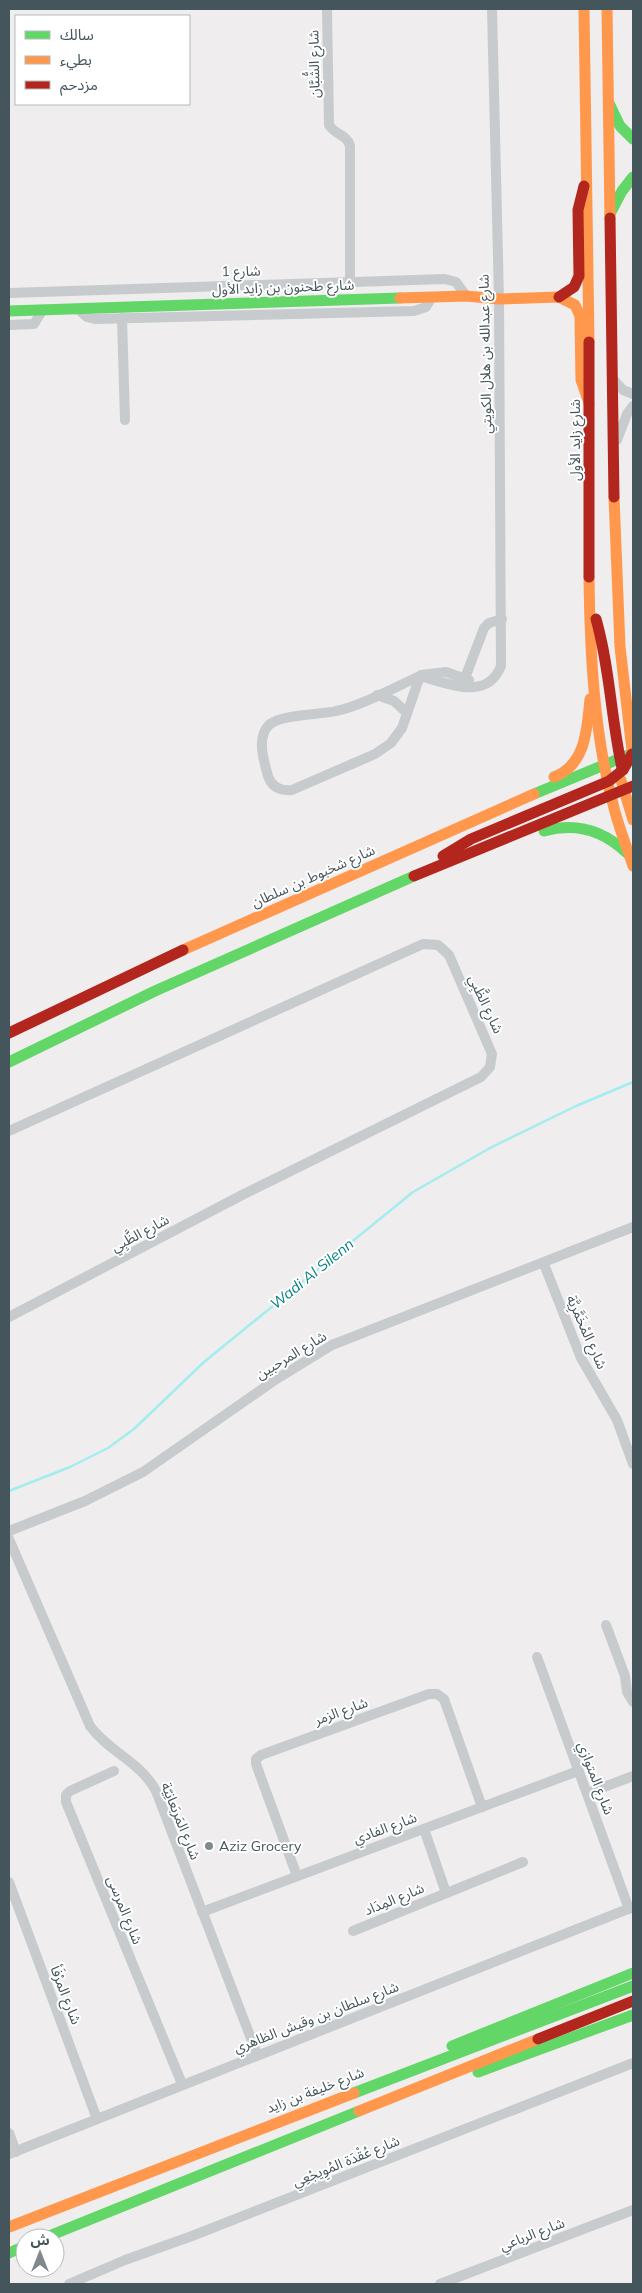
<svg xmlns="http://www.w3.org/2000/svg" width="642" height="2293" viewBox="0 0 642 2293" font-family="Mulish,'Noto Sans Arabic',sans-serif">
<rect width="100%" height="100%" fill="#efedee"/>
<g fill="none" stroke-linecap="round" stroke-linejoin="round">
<polyline stroke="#a3edef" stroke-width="2.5" points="9,1491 70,1467 108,1448 134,1429 204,1362 413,1192 490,1148 576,1106 633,1082"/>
<g stroke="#c7cbcd" stroke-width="10">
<path d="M327,9L329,125C335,135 347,134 350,146V282"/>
<polyline points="9,293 445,279 456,282 466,296"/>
<polyline points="78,309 87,317 95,319 414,311 426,307 432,297"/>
<polyline points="122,318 125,420"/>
<polyline points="9,325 34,324 42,311"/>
<polyline points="613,379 623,390 633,394"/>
<polyline points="617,440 627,414 633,406"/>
<polyline points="421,675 446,672 469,680"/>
<path d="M420,676C447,683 487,702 501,666L499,299L492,9"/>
<path d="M420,676L402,728L391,743L375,754L292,790C281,791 272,788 268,776C264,761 256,738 269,725C281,714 319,715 336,711C361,706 395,687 420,676Z"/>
<polyline points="465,678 484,628 489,623 502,619"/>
<polyline points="377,695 394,701 407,713"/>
<polyline points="9,1131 423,944 438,945 449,955 492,1054 490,1067 481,1077 244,1194 9,1317"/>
<polyline points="544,1264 581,1358 617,1420 633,1464"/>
<polyline points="9,1531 85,1501 143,1472 275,1380 332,1345 633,1227"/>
<path d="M9,1539L90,1726C109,1752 141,1762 156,1791L257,2054"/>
<polyline points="606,1625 625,1676 627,1692 633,1702"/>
<polyline points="537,1657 629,1909"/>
<polyline points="114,1771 70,1791 66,1795 66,1802 182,2084"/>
<polyline points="588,1793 633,1776"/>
<polyline points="424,1829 446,1893"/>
<polyline points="297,1876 256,1764 256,1759 261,1755 429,1694 437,1694 444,1699 482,1807"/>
<polyline points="9,1882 97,2119"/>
<polyline points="202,1912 578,1771"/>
<polyline points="353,1931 523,1862"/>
<polyline points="9,2133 16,2152"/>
<polyline points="9,2154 633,1907"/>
<polyline points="69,2284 125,2260 192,2236 633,2063"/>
<polyline points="440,2284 633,2210"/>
</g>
<g stroke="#63d668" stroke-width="11">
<polyline points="609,103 620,126 633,139"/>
<polyline points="610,214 622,191 633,177"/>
<polyline points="9,311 400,298"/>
<polyline points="534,794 633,753"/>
<path d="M544,831C576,822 603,830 627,853"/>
<polyline points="9,1062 155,991 414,876"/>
<polyline points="452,2046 633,1973"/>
<polyline points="478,2072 633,2015"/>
<polyline points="354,2093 633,1986"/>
<polyline points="44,2238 359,2111"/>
<polyline points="9,2253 25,2246"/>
</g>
<g stroke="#ff974d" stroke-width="11">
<polyline points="584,9 589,342"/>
<polyline points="607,9 610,218"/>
<polyline points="400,298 466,296 499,299 559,297 575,305 580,316 581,380 589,403"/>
<polyline points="614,497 620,647 633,759"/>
<path d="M589,577C590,655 594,736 615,812C620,830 627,848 633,866"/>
<path d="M554,777C586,765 587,729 590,699"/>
<polyline points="621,780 633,820"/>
<polyline points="183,950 534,794"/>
<polyline points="359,2111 538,2039"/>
<polyline points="9,2227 354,2093"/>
</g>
<g stroke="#b3261e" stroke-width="11">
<polyline points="610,218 614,497"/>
<polyline points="559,297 574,287 579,276 578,210 584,186"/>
<polyline points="589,342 589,577"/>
<path d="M596,619C610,668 611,719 622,768"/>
<polyline points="443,856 471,839 609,781 623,770 632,754"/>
<polyline points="414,876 633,786"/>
<polyline points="9,1033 183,950"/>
<polyline points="538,2039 633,2001"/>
</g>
</g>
<circle fill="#808a8e" stroke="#fff" stroke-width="2" cx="209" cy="1846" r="5"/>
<g text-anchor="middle" stroke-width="4" stroke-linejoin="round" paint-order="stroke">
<g font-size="14" fill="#44555b" stroke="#fff">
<text transform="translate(314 64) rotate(-91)" y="5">شارع الشُّبَّان</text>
<text transform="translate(241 271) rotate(-1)" y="5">شارع 1</text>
<text transform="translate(283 287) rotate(-2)" y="5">شارع طحنون بن زايد الأول</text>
<text transform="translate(485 354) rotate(-91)" y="5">شارع عبدالله بن هلال الكويتي</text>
<text transform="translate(575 440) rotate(-90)" y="5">شارع زايد الأول</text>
<text transform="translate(313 876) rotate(-24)" y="5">شارع شخبوط بن سلطان</text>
<text transform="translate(486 1004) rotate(65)" y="5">شارع الظَّبِي</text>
<text transform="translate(140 1233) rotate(-28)" y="5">شارع الظَّبِي</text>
<text transform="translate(587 1332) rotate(66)" y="5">شارع المْخَمَّرِيَّة</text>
<text transform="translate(291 1355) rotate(-31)" y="5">شارع المرحبين</text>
<text transform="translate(341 1711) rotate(-20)" y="5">شارع الزمر</text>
<text transform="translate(596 1778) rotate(69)" y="5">شارع المتوازي</text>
<text transform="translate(181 1821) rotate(68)" y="5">شارع المَربَعانِيّة</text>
<text transform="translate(385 1828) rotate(-20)" y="5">شارع الفادي</text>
<text transform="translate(394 1899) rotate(-22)" y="5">شارع المِدَاد</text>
<text transform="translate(125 1910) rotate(68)" y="5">شارع المرسى</text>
<text transform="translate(66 1995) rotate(69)" y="5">شارع المرْفَأ</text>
<text transform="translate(316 2017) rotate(-21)" y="5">شارع سلطان بن وقيش الظاهري</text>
<text transform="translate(315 2090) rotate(-21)" y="5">شارع خليفة بن زايد</text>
<text transform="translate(346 2161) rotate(-22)" y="5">شارع عُقْدَة المُوِيجْعِي</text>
<text transform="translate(532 2234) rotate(-21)" y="5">شارع الرباعي</text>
</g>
<g font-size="14" fill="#44555b" stroke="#fff" text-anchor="start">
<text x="219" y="1851">Aziz Grocery</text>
</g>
<g font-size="15" font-style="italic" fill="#0a8384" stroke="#fff">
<text transform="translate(312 1274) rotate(-39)" y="5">Wadi Al Silenn</text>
</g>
</g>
<rect width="642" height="2293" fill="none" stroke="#44555b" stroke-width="20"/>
<rect x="15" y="15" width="175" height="90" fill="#ffffff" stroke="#b4bbbd"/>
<rect x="25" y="31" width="25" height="8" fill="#63d668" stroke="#b4bbbd"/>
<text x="60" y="40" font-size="15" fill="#44555b">سالك</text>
<rect x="25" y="56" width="25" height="8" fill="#ff974d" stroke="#b4bbbd"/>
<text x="60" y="65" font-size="15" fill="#44555b">بطيء</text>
<rect x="25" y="81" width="25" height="8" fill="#b3261e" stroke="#b4bbbd"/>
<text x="60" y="90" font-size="15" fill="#44555b">مزدحم</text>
<g transform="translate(40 2253)"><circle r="24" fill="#ffffff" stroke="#b4bbbd"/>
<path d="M0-4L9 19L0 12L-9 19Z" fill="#808a8e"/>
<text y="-8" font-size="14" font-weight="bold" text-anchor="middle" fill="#44555b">ش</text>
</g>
</svg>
